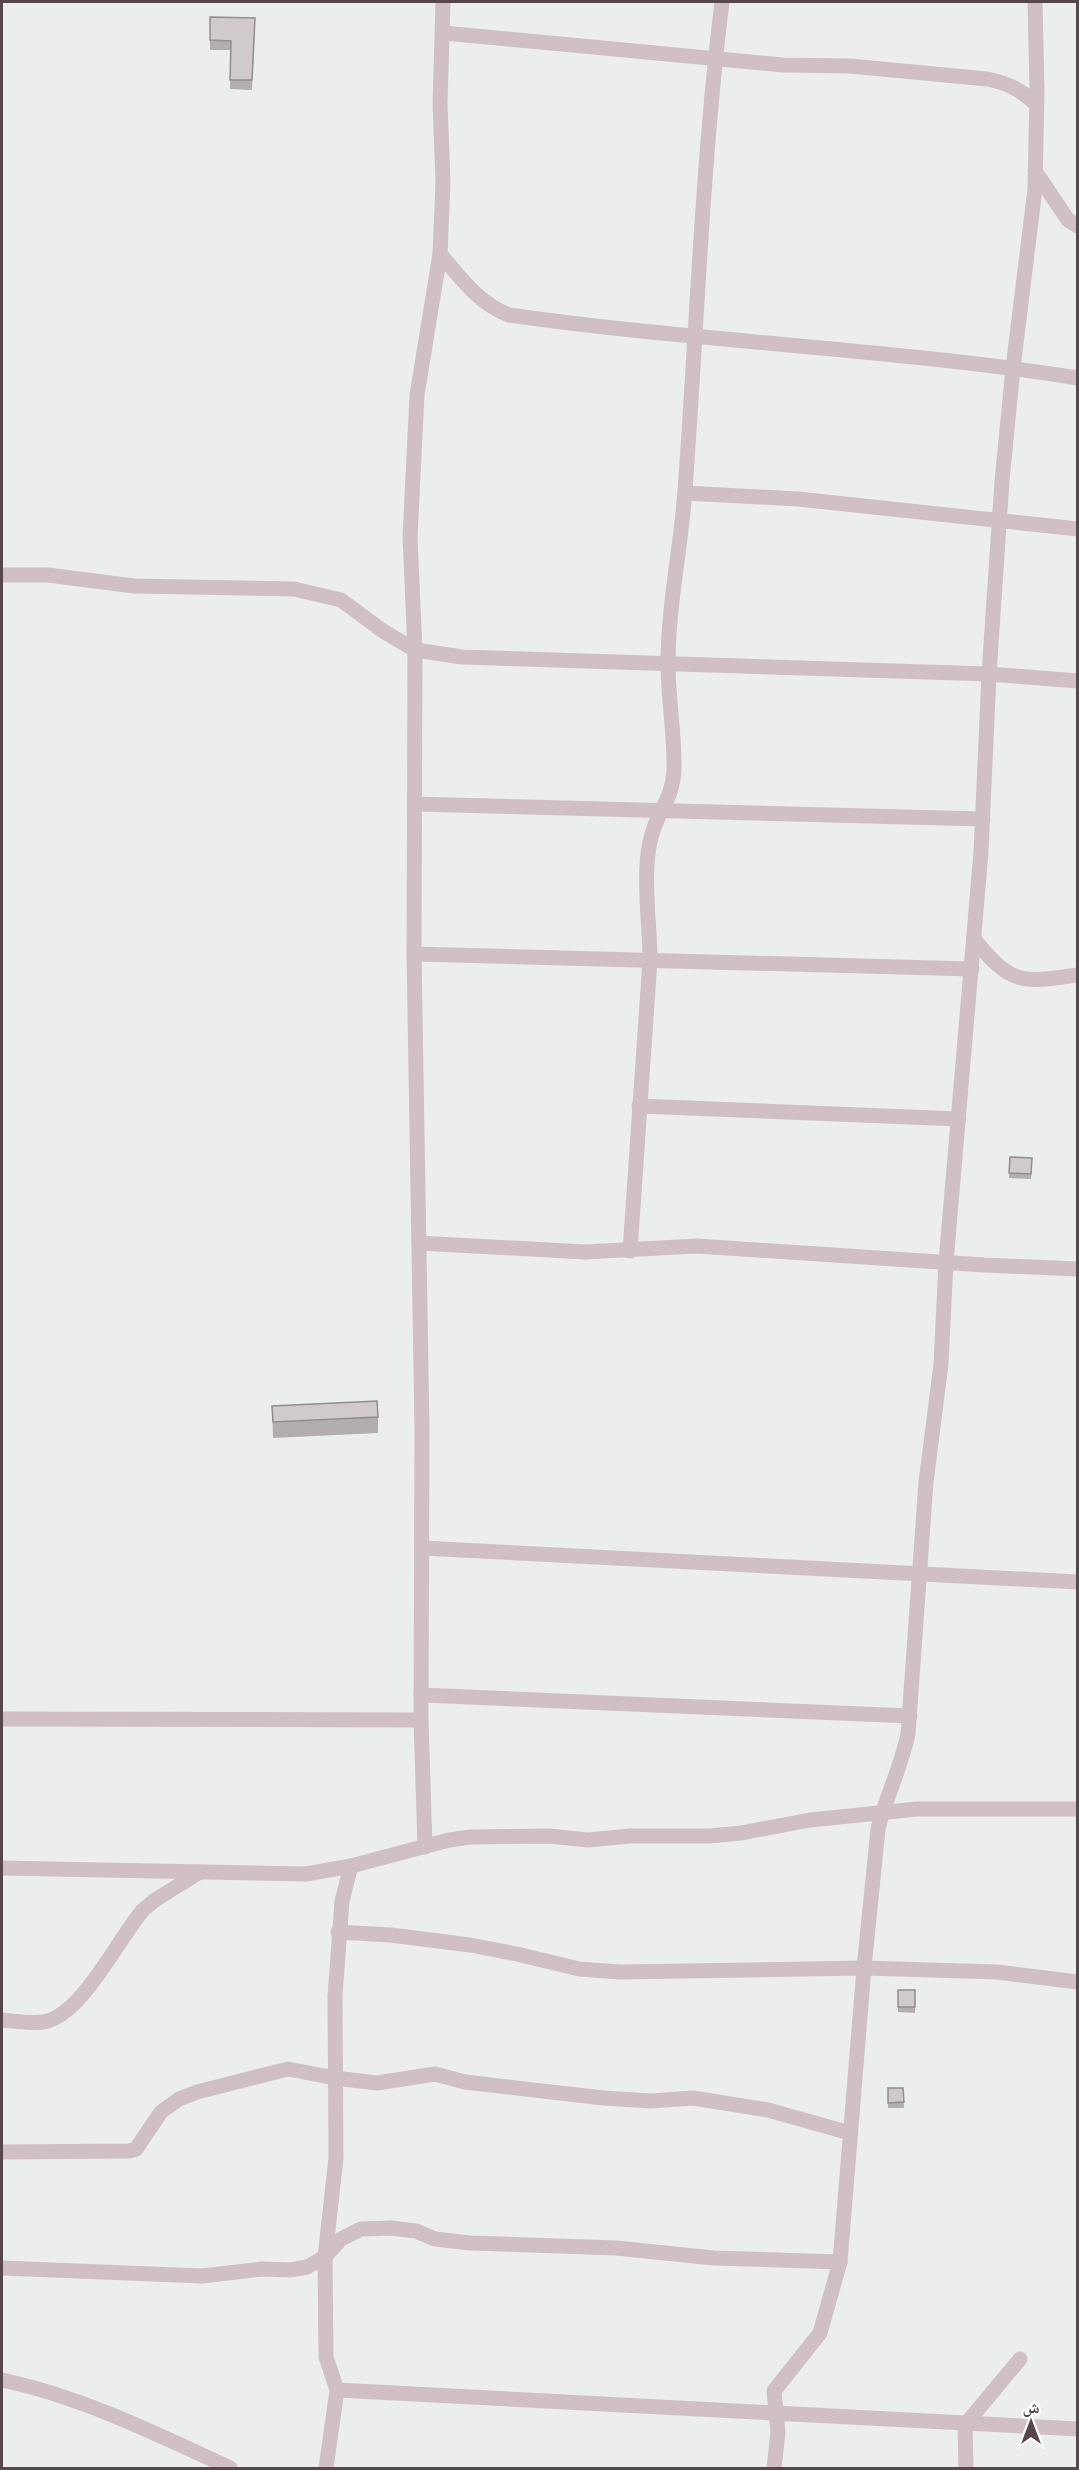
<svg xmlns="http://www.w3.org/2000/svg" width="1079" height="2470" viewBox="0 0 1079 2470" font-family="'Asap Condensed','Noto Naskh Arabic',sans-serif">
<rect width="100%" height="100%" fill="#eceeed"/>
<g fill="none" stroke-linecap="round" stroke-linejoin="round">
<g stroke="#d0c0c4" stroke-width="15">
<path d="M444,33L783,65L850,66L987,79C1008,83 1021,90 1036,104"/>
<polyline points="1035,171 1068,220 1078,226"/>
<path d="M440,254C460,277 479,304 509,315C698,342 889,348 1078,378"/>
<polyline points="685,493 798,499 1078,529"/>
<polyline points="2,575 48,575 134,586 294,589 341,600 383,631 415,650 462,657 989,674 1078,681"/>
<polyline points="415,804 983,819"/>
<path d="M974,939C1011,985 1021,983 1078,975"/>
<polyline points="414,954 972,969"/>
<polyline points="639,1106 959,1119"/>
<polyline points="419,1243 585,1252 697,1246 984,1265 1078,1269"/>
<path d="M630,1251L650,960C650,922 641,870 652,834C659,809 672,800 674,771C675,735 668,699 668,664C668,605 681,548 685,490C697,327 702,164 722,2"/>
<polyline points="422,1548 1078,1582"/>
<polyline points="421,1695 910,1716"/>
<polyline points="2,1719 421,1720"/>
<polyline points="425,1847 421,1720 422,1428 414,954 415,650 410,537 417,395 440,254 443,182 440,103 443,2"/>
<polyline points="2,1868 306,1874 351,1866 449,1840 471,1837 549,1836 588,1840 630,1836 709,1836 741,1833 810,1820 917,1809 1078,1809"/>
<polyline points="338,1932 391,1935 470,1945 517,1954 579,1969 620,1972 864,1968 997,1972 1078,1982"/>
<path d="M2,2020C15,2021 30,2024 43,2022C81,2017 118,1939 143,1910L155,1900L200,1872"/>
<polyline points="2,2152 129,2151 136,2149 161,2112 179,2099 197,2092 288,2069 335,2078 377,2083 435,2074 465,2082 603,2098 651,2101 693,2098 768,2110 850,2133"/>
<polyline points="2,2268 202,2276 262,2269 290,2270 307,2267 325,2257 341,2239 361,2229 391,2228 416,2231 435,2239 470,2243 616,2248 714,2258 840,2262"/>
<path d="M2,2380C82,2397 157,2434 230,2468"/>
<polyline points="337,2390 1078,2429"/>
<polyline points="326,2468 337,2390 326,2357 325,2257 336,2158 335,1996 342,1901 351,1866"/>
<path d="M774,2468L778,2432L774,2391L820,2333L840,2262L864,1968L878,1829C886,1797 901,1767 908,1734L926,1482L941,1364L946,1262L981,852L989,674L1002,481L1013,368L1035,189L1037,90L1035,2"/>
<polyline points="966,2468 965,2425 1020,2359"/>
</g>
</g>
<g fill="#b3aeae">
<polygon points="210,17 255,27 252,90 230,89 231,50 210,50"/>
<polygon points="1010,1157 1032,1164 1031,1179 1009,1178"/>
<polygon points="272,1406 378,1417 378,1433 273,1438"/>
<polygon points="898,1990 915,1990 915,2013 898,2012"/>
<polygon points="888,2088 903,2088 904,2108 888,2108"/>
</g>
<g fill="#d0caca" stroke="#928d8d" stroke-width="1.5">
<polygon points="210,17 255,18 252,80 230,80 231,41 210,40"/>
<polygon points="1010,1157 1032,1158 1031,1174 1009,1173"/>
<polygon points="377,1401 378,1417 273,1422 272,1406"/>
<rect x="898" y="1990" width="17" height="17"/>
<polygon points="888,2088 903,2088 904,2102 888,2103"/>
</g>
<rect width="1079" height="2470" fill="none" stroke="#57464a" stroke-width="6"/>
<g transform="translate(1031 2422)" stroke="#ffffff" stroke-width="4.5" paint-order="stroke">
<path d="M0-4.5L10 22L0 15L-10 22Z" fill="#57464a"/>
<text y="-9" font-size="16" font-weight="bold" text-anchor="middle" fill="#57464a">ش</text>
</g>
</svg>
